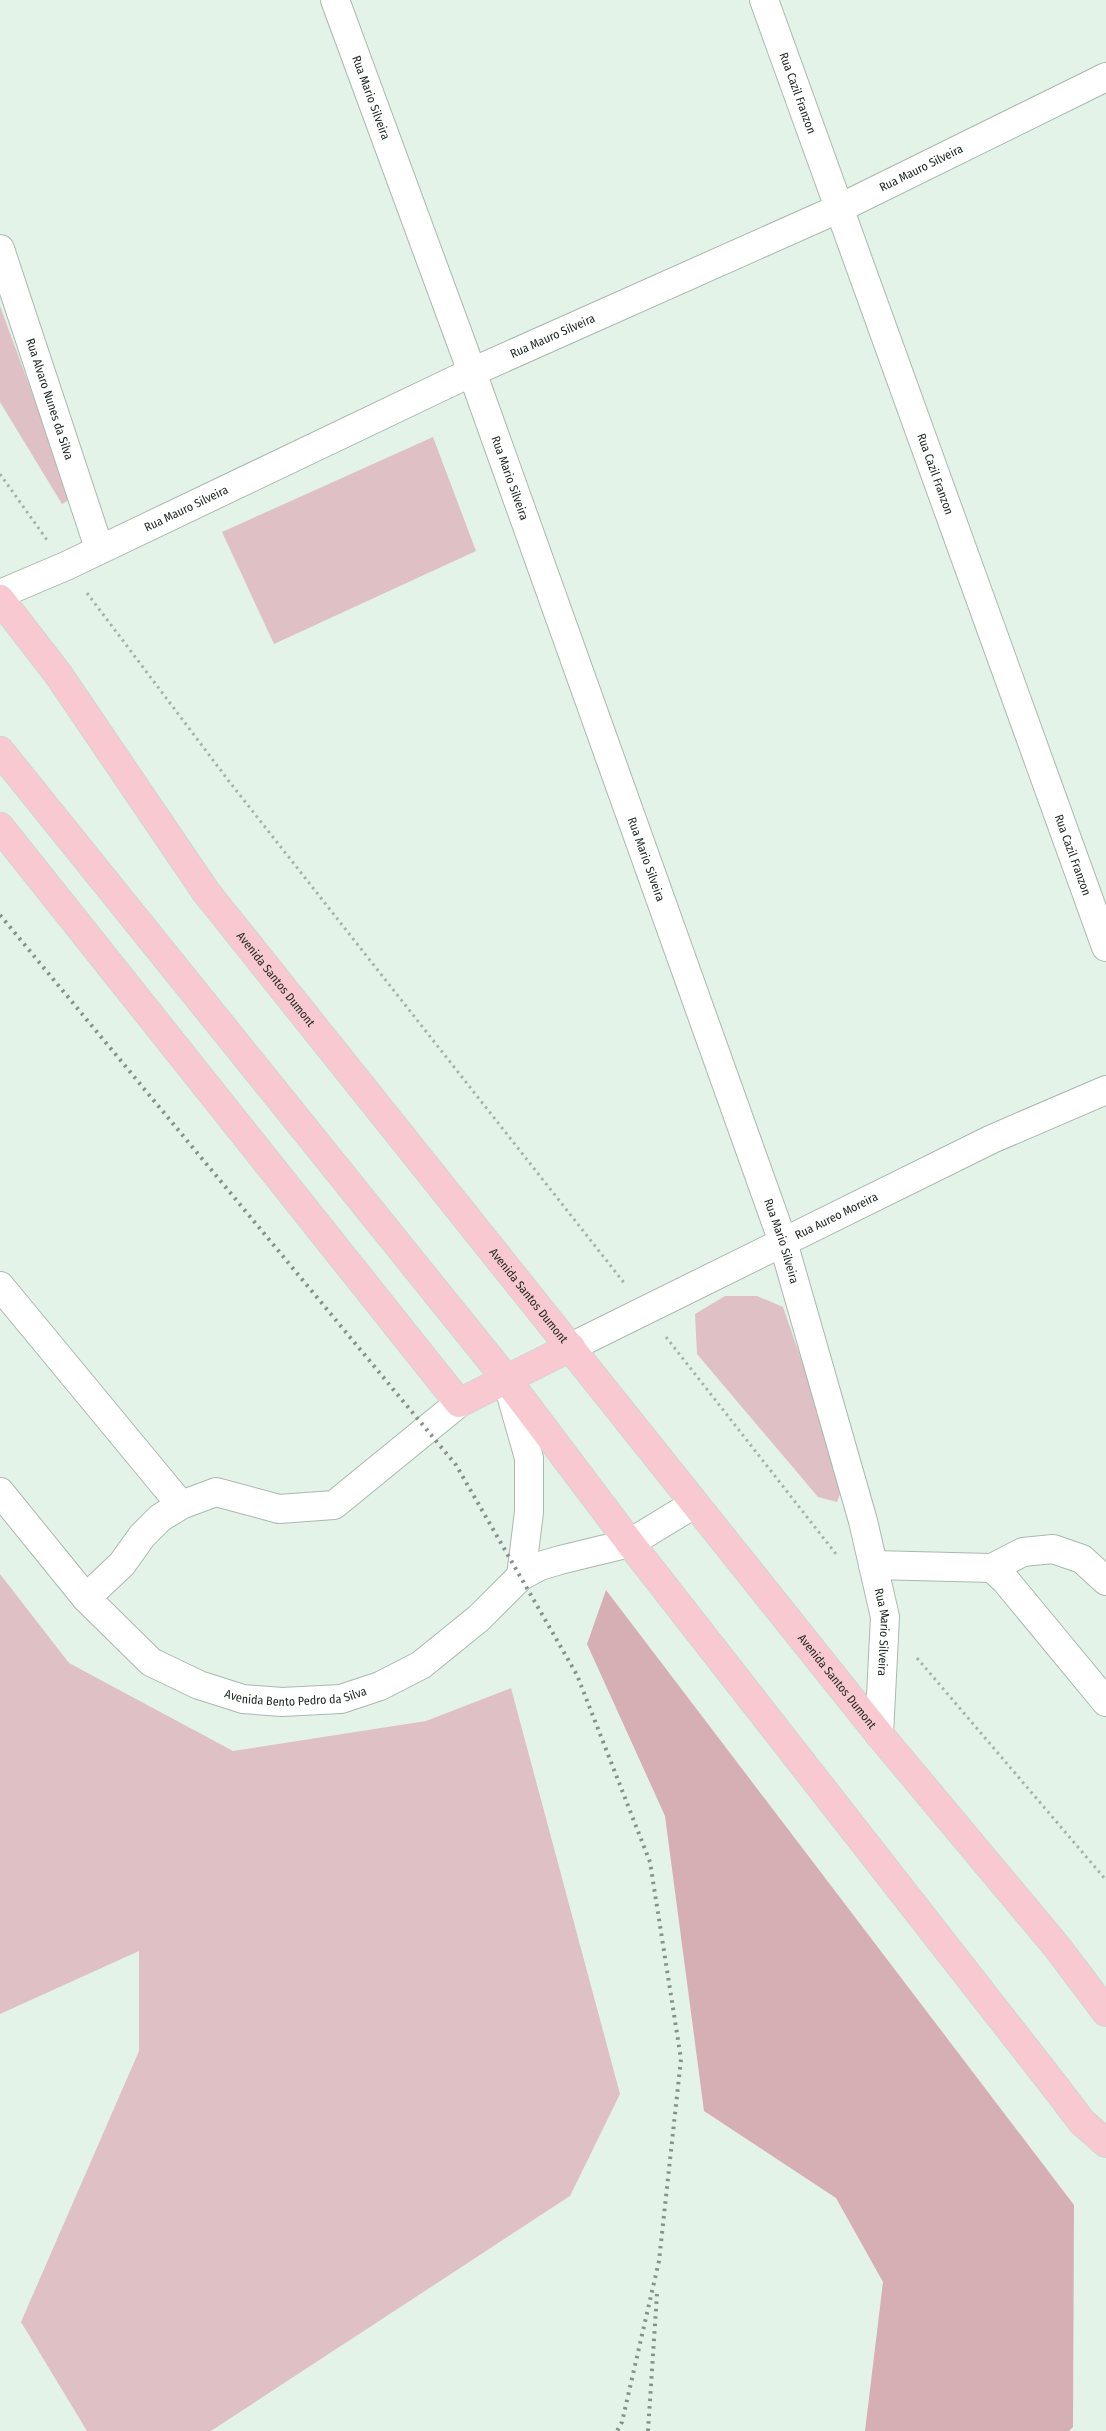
<svg xmlns="http://www.w3.org/2000/svg" width="1106" height="2431" viewBox="0 0 1106 2431" font-family="'Fira Sans Condensed',sans-serif">
<rect width="100%" height="100%" fill="#e4f3e8"/>
<g fill="#dfc0c5">
<polygon points="0,306 71,499 62,504 0,402"/>
<polygon points="433,437 476,551 274,644 222,532"/>
<polygon points="725,1296 757,1296 783,1307 844,1483 837,1502 818,1497 697,1354 695,1314"/>
<polygon points="0,1574 69,1663 233,1751 426,1721 511,1688 620,2094 570,2196 211,2431 87,2431 21,2322 139,2051 139,1951 0,2014"/>
</g>
<polygon fill="#d6afb5" points="606,1590 1074,2205 1073,2427 1069,2431 865,2431 883,2282 836,2198 704,2111 665,1816 587,1644"/>
<g fill="none" stroke-linecap="round" stroke-linejoin="round">
<g stroke="#aab8ae" stroke-width="30">
<g id="minor">
<path id="s1" d="M335,0L472,372L783,1242L863,1521L885,1617L879,1734"/>
<path id="s2" d="M764,0L1106,947"/>
<path id="s3" d="M0,249L99,548"/>
<path id="s4" d="M0,594L66,566L472,372L840,208L1106,77"/>
<polyline points="0,1286 181,1505"/>
<path id="s5" d="M571,1347L992,1139L1106,1090"/>
<polyline points="507,1381 529,1458 529,1512 521,1576"/>
<path id="s6" d="M0,1492L86,1598L151,1662L199,1685L243,1699L282,1702L341,1699L380,1686L421,1665L479,1618L521,1576L540,1566L560,1560L630,1543L694,1504"/>
<polyline points="873,1565 992,1568 1023,1552 1053,1549 1082,1559 1106,1581"/>
<polyline points="992,1568 1006,1581 1106,1702"/>
<polyline points="86,1598 122,1564 142,1536 160,1518 181,1505 216,1492 279,1509 334,1505 459,1403"/>
</g>
</g>
<g stroke="#d3d4d3" stroke-width="30">
<g id="major">
<path id="s7" d="M0,599L58,674L206,892L879,1734L1057,1947L1106,2012"/>
<polyline points="0,751 507,1380 630,1543 1053,2084 1082,2122 1106,2143"/>
<polyline points="0,827 459,1403 571,1347"/>
</g>
</g>
<g stroke="#a7b3aa" stroke-width="3" stroke-dasharray="2.5 4" stroke-linecap="butt">
<polyline points="0,474 47,540"/>
<polyline points="87,593 228,780 625,1284"/>
<polyline points="666,1337 836,1554"/>
<polyline points="917,1658 1106,1880"/>
</g>
<use href="#minor" stroke="#fff" stroke-width="28"/>
<use href="#major" stroke="#f8c9d1" stroke-width="28"/>
<g stroke="#87918a" stroke-width="4" stroke-dasharray="2.5 5" stroke-linecap="butt">
<polyline points="0,915 456,1465 577,1675 650,1862 681,2059 659,2261 622,2422 617,2431"/>
<polyline points="648,2431 657,2294"/>
</g>
</g>
<g text-anchor="middle" stroke-width="4" stroke-linejoin="round" paint-order="stroke">
<g font-size="12" fill="#232925" stroke="#e4f3e8">
<text dy="4" stroke="none"><textPath href="#s2" startOffset="99">Rua Cazil Franzon</textPath></text>
<text dy="4" stroke="none"><textPath href="#s1" startOffset="104">Rua Mario Silveira</textPath></text>
<text dy="4" stroke="none"><textPath href="#s4" startOffset="1015">Rua Mauro Silveira</textPath></text>
<text dy="4" stroke="none"><textPath href="#s4" startOffset="610">Rua Mauro Silveira</textPath></text>
<text dy="4" stroke="none"><textPath href="#s3" startOffset="158">Rua Alvaro Nunes da Silva</textPath></text>
<text dy="4" stroke="none"><textPath href="#s2" startOffset="504">Rua Cazil Franzon</textPath></text>
<text dy="4" stroke="none"><textPath href="#s1" startOffset="509">Rua Mario Silveira</textPath></text>
<text dy="4" stroke="none"><textPath href="#s4" startOffset="205">Rua Mauro Silveira</textPath></text>
<text dy="4" stroke="none"><textPath href="#s2" startOffset="909">Rua Cazil Franzon</textPath></text>
<text dy="4" stroke="none"><textPath href="#s1" startOffset="914">Rua Mario Silveira</textPath></text>
<text dy="4" stroke="none"><textPath href="#s7" startOffset="470">Avenida Santos Dumont</textPath></text>
<text dy="4" stroke="none"><textPath href="#s5" startOffset="296">Rua Aureo Moreira</textPath></text>
<text dy="4" stroke="none"><textPath href="#s1" startOffset="1319">Rua Mario Silveira</textPath></text>
<text dy="4" stroke="none"><textPath href="#s7" startOffset="875">Avenida Santos Dumont</textPath></text>
<text dy="4" stroke="none"><textPath href="#s1" startOffset="1724">Rua Mario Silveira</textPath></text>
<text dy="4" stroke="none"><textPath href="#s7" startOffset="1369">Avenida Santos Dumont</textPath></text>
<text dy="4" stroke="none"><textPath href="#s6" startOffset="380">Avenida Bento Pedro da Silva</textPath></text>
</g>
</g>
</svg>
